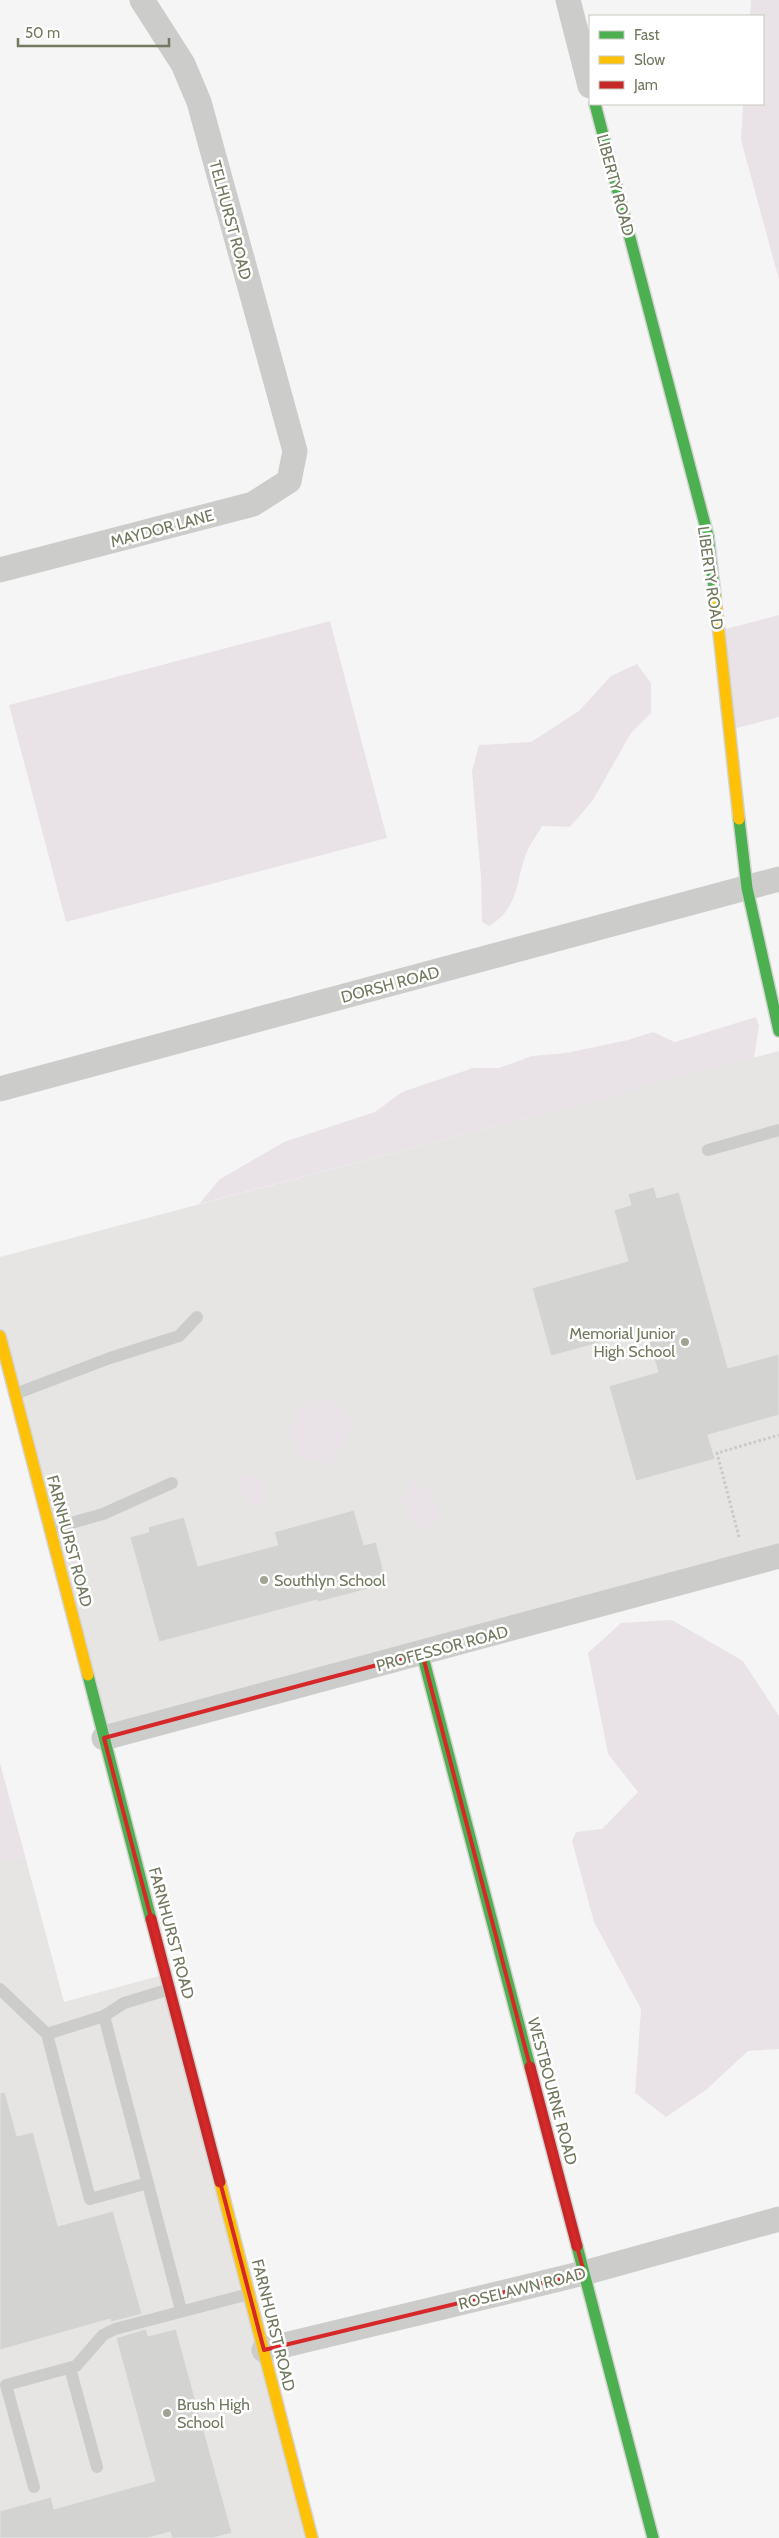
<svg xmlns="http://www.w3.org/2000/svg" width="779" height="2538" viewBox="0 0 779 2538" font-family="Cabin,sans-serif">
<rect width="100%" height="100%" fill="#f6f5f6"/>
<g fill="#e6e5e4">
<polygon points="779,1051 779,1556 104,1738 0,1336 0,1257"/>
<polygon points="25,1856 64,2002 166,1974 312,2538 0,2538 0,1862"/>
</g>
<g fill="#e9e3e7">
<polygon points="751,0 779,0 779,280 741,140 743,104 763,104 763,16 750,16"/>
<polygon points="779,615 779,717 729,730 718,631"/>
<polygon points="330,621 387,838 66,922 9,705"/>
<path d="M637,664L651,683V713L631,733L593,800L570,827L542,826C537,835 530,844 526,854C515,883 520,907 489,926L482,922L481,878L472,771L479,745L531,742L579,711L611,676Z"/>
<polygon points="756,1017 759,1026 754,1058 199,1204 220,1179 284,1142 375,1112 402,1092 473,1068 499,1068 532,1056 566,1053 628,1040 653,1032 675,1042"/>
<path d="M324,1399C340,1403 349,1410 355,1425L330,1464C282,1464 277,1407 324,1399Z"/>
<circle cx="254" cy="1489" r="14"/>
<polygon points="413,1481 431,1491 438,1514 427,1531 409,1522 402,1500"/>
<polygon points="672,1620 743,1661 779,1716 779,2049 748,2051 706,2090 666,2117 635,2093 641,2009 594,1922 572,1841 576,1832 602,1829 638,1792 608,1754 588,1653 621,1623"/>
<polygon points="0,1763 25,1856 0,1862"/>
</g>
<g fill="#d3d3d2" stroke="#e6e4e6">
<polygon points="654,1187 657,1198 679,1192 728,1368 779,1354 779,1415 708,1435 715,1459 636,1481 609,1386 658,1372 646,1330 551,1356 532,1288 628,1261 614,1210 631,1205 628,1194"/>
<polygon points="354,1510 364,1545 376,1542 387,1584 318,1602 317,1600 159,1642 130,1537 149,1532 148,1527 184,1517 198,1566 278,1545 274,1532"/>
<polygon points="5,2092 17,2136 33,2132 58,2226 113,2211 142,2314 111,2322 110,2319 0,2350 0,2093"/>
<polygon points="146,2329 148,2336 176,2329 232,2533 213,2538 172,2538 170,2532 148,2538 0,2538 0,2511 51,2497 54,2509 155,2481 116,2338"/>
</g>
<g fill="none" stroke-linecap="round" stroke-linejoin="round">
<g stroke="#d3d3d2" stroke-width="14">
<g id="fast">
<polyline points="595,104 708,536 715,596"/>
<polyline points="739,819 747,888 779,1031"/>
<polyline points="422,1653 530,2067"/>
<polyline points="88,1675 151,1919"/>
<polyline points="577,2246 653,2538"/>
</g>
</g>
<g stroke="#d3d3d2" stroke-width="14">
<g id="slow">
<polyline points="715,596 739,819"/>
<polyline points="0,1336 88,1675"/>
<polyline points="220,2182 312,2538"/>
</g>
</g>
<g stroke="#d3d3d2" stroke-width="14">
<g id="jam">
<polyline points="151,1919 220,2182"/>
<polyline points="530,2067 577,2246"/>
</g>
</g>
<polyline stroke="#c9cac7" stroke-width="3" stroke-dasharray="2.5 2.5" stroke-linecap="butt" points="739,1537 717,1453 779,1435"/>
<g stroke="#cccccb" stroke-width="12">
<polyline points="708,1150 779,1130"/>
<polyline points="15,1394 110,1358 179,1336 197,1317"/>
<polyline points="50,1529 103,1514 172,1483"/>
<polyline points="0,1989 47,2034 90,2199 148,2183"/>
<polyline points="104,2016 181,2310"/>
<polyline points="47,2034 104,2016 124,2003 170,1989"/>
<polyline points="70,2368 97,2467"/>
<polyline points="34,2487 6,2385 76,2366 103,2335 115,2329 249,2294"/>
</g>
<g stroke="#cccccb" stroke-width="25">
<polyline points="568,0 590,86"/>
<polyline points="0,570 253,504 289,481 295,451 199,102 183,64 142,0"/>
<polyline points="0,1089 779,879"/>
<polyline points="104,1738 779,1556"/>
<polyline points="264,2350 584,2273 779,2219"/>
</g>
<use href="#fast" stroke="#4caf50" stroke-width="11"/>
<use href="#slow" stroke="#ffc107" stroke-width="11"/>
<use href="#jam" stroke="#c62828" stroke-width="11"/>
</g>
<path fill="none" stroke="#d62828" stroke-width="4" stroke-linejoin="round" d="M422,1653L584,2273L264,2350L104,1738Z"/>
<g fill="#a0a493" stroke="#fff" stroke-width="2">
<circle cx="685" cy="1342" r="5"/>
<circle cx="264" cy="1580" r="5"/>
<circle cx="167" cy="2413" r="5"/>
</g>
<g text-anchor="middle" stroke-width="5" stroke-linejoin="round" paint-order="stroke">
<g font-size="16" fill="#71795e" stroke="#fff">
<text transform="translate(616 185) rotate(75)" y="6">LIBERTY ROAD</text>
<text transform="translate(231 220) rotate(75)" y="6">TELHURST ROAD</text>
<text transform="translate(162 528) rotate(-15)" y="6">MAYDOR LANE</text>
<text transform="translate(711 578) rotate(82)" y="6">LIBERTY ROAD</text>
<text transform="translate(390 984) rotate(-15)" y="6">DORSH ROAD</text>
<text transform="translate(70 1541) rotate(75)" y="6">FARNHURST ROAD</text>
<text transform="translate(442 1648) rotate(-15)" y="6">PROFESSOR ROAD</text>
<text transform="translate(172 1933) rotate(75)" y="6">FARNHURST ROAD</text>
<text transform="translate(553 2091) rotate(75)" y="6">WESTBOURNE ROAD</text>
<text transform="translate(522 2288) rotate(-14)" y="6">ROSELAWN ROAD</text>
<text transform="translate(274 2325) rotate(76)" y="6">FARNHURST ROAD</text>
</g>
<g font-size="16" fill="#71795e" stroke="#fff" text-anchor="start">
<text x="675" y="1339" text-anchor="end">Memorial Junior<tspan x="675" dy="18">High School</tspan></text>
<text x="274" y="1586">Southlyn School</text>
<text x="177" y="2410">Brush High<tspan x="177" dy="18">School</tspan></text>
</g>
</g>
<rect x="589" y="15" width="175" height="90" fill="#ffffff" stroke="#c6c9bf"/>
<rect x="599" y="31" width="25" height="8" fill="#4caf50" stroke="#c6c9bf"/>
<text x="634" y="40" font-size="15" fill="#71795e">Fast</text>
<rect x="599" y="56" width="25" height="8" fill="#ffc107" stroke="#c6c9bf"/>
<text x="634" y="65" font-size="15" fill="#71795e">Slow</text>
<rect x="599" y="81" width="25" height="8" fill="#c62828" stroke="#c6c9bf"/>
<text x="634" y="90" font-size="15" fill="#71795e">Jam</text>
<path d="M18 38v8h151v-8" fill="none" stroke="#71795e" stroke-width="2.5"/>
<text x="25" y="38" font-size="15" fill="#71795e" stroke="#ffffff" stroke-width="4" paint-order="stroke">50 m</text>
</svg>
